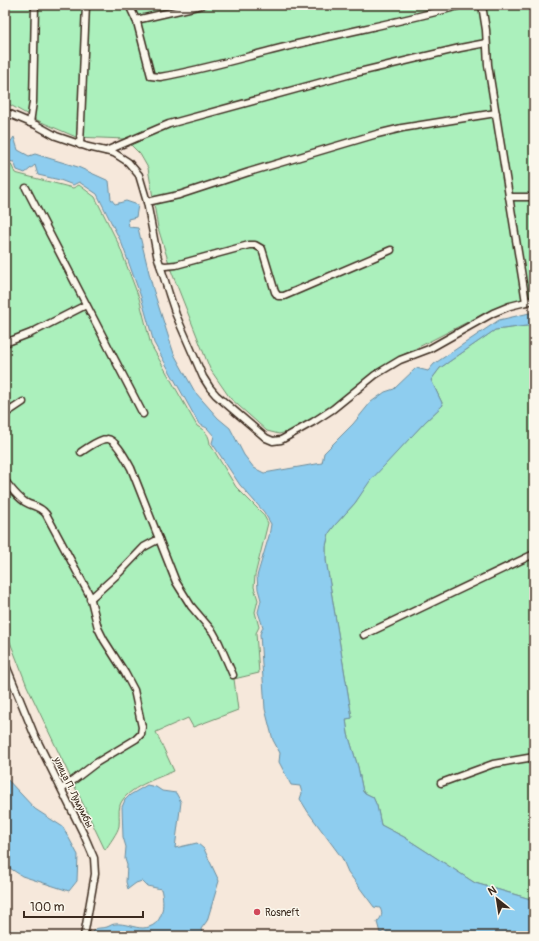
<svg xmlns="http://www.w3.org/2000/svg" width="539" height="941" viewBox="0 0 539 941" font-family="Pangolin,sans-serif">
<rect width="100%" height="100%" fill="#f6e8db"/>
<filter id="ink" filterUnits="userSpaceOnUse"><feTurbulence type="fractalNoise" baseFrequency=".025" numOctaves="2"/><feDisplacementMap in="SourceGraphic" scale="8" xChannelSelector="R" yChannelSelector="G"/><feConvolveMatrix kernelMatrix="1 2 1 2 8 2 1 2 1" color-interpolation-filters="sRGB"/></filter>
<g filter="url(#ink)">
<g fill="#abf0bc" stroke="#738d6d">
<polygon points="5,5 534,5 534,298 489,311 399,357 302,428 279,434 267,431 230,398 210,369 172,273 158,228 148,168 140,154 125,139 76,137 39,121 5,102"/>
<path d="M5,164H11L15,173L73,188L79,185L95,197L119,245L139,298L151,345L197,426C206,431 209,435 210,444L236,487L263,514L268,523L255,575L254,587L258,600L255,612L259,627L256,633L259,673L234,679L238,710L193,727L188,718L156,732L174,771C158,778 126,788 120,805C118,812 120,819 119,826C118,832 109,844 105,850L27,686L5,629Z"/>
<polygon points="534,325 534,900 475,883 404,837 381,825 377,806 373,797 363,792 358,767 348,734 346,719 352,718 326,560 326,546 329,533 335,525 355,503 369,481 425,422 443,405 431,380 440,368 495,330"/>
</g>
<g fill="#8ecdef" stroke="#6d8c9b">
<path d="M14,137L18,150L29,156L35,154L78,167L109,181L111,199L115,204L126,201L138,205L136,217L128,219L129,227L138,228L153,289L174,354L195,392L218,418L230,428L244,455L254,468L264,473L322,463L324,453L353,424L371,402L385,392L394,389L416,368L428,371L434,364L499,320L534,312V325L495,330L440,368L431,380L443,405L425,422L370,481L355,503L335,525L329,533L326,546V560L352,718L346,719L348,734L358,767L363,792L373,797L377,806L381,825L404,837L475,883L534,900V936H386L385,931L380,933L377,922C382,917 383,914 380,908L374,907L348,872L342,858L308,812L300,799L302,793L300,786L291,785L279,762L280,753L273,740L265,709L260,634L263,627L258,612L261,600L258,589L257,576L269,536L271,524L264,512L240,485L212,443L214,436L207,428L199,424L154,343L141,297L122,244L97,194L79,182L73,185L60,180L38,175L35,165L25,173L17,170L14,162L5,161V145L9,144Z"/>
<polygon points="5,777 35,809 63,827 78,855 77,881 69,891 22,876 5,865"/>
<path d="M147,785L156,787L162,791L176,793L181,802L175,848L197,843L204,849L219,881L207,921L201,929L203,936H93L91,934C95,926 100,929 107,927C110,926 112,924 115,924C125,923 134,928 143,928C164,927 165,904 161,889L147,886L142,881L136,883L128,889L126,882L127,865L125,859L126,847L123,837L122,807L125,800L130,795Z"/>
</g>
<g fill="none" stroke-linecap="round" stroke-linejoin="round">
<g stroke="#3b2a1e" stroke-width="9">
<g id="street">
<path d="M129,5L137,22L151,76L160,77C208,69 254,54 302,43C355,30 409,20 462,5"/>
<polyline points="482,5 486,30 488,65 526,302"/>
<polyline points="136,20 202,5"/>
<polyline points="5,112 36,125 56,136 88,147 114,153 128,162 139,175 147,202 157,255 169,294 176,315 203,377 210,388 216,395 266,438 273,441 281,440 313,422 333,409 375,375 400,360 429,349 493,313 510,306 534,300"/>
<polyline points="30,123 33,102 35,5"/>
<polyline points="80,145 86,5"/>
<polyline points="106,151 169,124 355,73 460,48 486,43"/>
<polyline points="26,188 143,414"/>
<polyline points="509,197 534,197"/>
<polyline points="147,202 179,195 249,172 377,134 402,128 496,113"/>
<polyline points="160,265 165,266 176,265 249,245 255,245 262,249 275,292 278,296 284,296 391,250"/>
<polyline points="5,343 31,333 86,305"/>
<polyline points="5,414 23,402"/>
<path d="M81,452C88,448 98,439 107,439C115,438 127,461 131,468L176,582L191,606L213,632L219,643L233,675"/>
<path d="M5,481C11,488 17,497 25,502C33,507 39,505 46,514L90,596L98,628L104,640L125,673L134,690L142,727L141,734L136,739L96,763L62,789"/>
<polyline points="90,599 120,572 144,547 159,539"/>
<polyline points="364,635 534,554"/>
<polyline points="5,663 34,734 85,837 94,858 95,874 84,936"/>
<polyline points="441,783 493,764 534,757"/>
</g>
</g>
<use href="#street" stroke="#fbf7ec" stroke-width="6"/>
</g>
</g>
<circle fill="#d1495b" stroke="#fbf7ec" stroke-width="1.5" cx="257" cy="912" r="4"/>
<g text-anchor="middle" stroke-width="3" stroke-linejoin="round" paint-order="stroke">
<g font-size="10" fill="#3b2a1e" stroke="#fbf7ec">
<text transform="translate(74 792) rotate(64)" y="4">улица П. Лумумбы</text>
</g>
<g font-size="10" fill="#3b2a1e" stroke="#fbf7ec" text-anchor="start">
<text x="265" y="916">Rosneft</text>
</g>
</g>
<rect width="539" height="941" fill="none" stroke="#fbf7ec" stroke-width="20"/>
<rect x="10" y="10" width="519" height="921" fill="none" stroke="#3b2a1e" stroke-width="1.5" filter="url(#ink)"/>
<g transform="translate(497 899) rotate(330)" stroke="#fbf7ec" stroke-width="3" paint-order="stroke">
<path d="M0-3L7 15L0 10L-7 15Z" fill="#3b2a1e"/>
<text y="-6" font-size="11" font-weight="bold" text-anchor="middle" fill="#3b2a1e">N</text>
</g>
<path d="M24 911v6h119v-6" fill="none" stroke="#3b2a1e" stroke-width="2"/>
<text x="30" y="911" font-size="12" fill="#3b2a1e" stroke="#fbf7ec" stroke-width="3" paint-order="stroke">100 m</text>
</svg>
